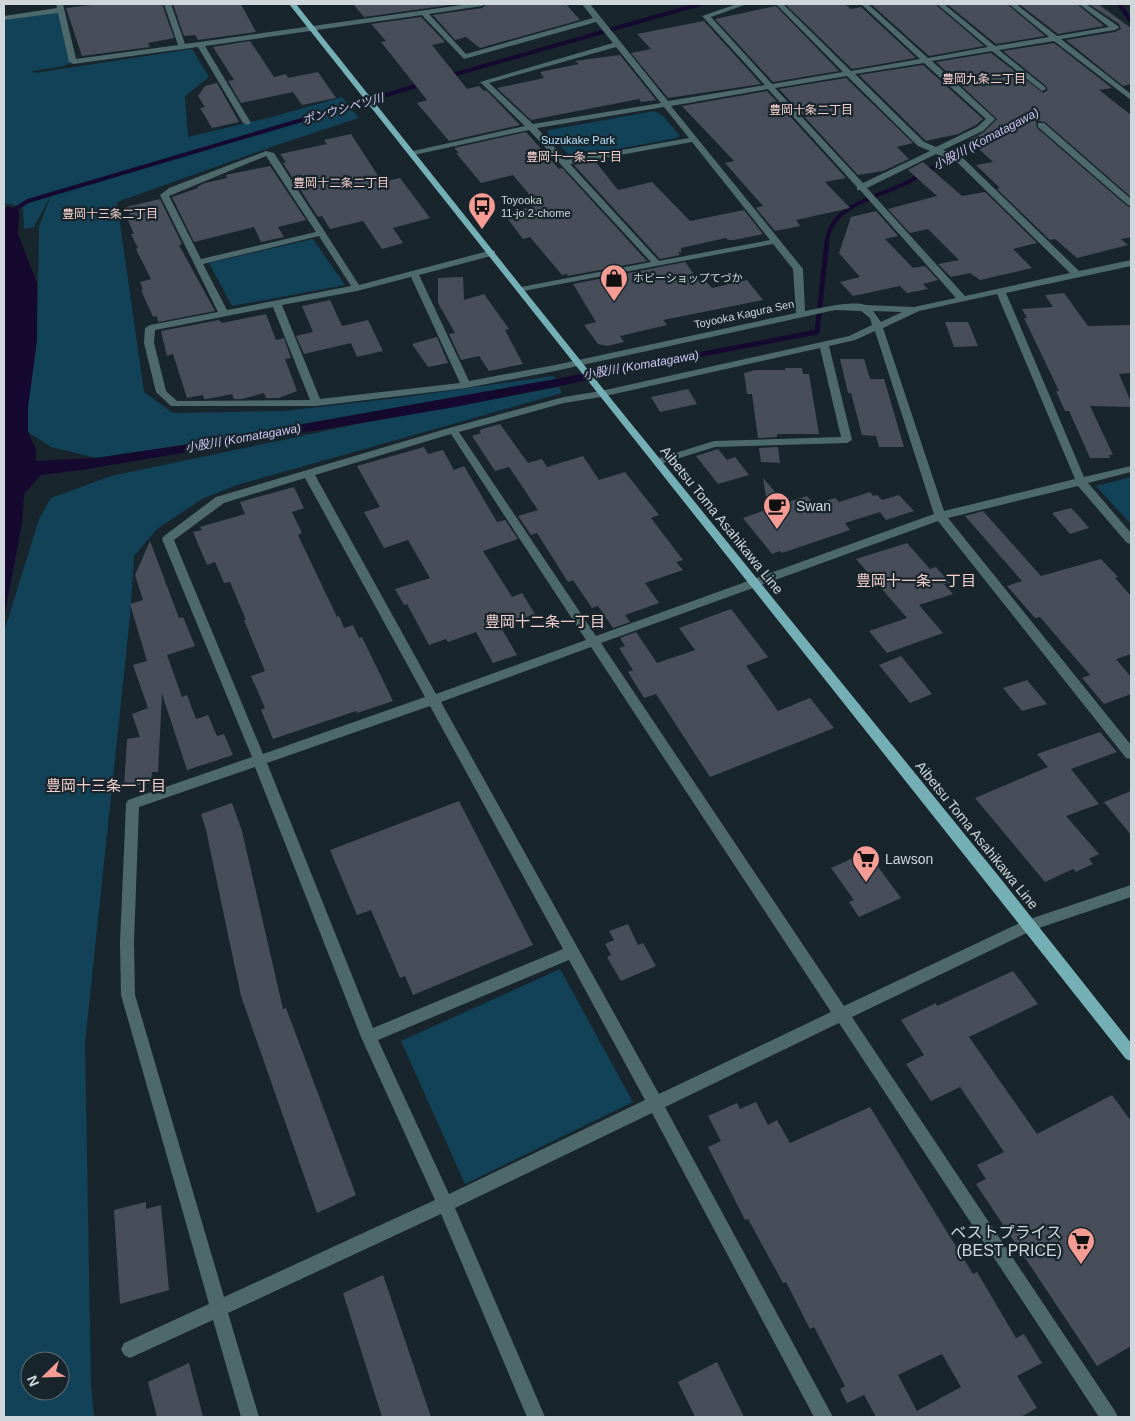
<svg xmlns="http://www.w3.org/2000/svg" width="1135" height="1421" viewBox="0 0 1135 1421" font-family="Arial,'Noto Sans JP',sans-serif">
<rect width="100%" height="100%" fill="#18252c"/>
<g fill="#114258" fill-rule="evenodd">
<polygon points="61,10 73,62 64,66 32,71 35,73 192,49 209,77 185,96 188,137 272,117 342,97 359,118 280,144 117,202 144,392 173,413 284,411 405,397 553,376 556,379 197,443 96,458 51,447 28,432 28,407 37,340 39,226 51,195 34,227 24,229 23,209 11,204 4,204 4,18"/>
<polygon points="654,111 662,115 680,136 677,138 574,157 570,156 547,132 549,130"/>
<polygon points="313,239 345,285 232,306 209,263"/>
<path d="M559,387L562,393L237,485L202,499L157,529L134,556L130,617L85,1043L91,1385L94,1417H4V632L39,519L51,498L111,476L358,424ZM30,1361H60V1391H30Z"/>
<polygon points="1131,477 1131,524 1096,486"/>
<polygon points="560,969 633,1102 465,1184 401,1041"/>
</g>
<polygon fill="#160930" points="4,207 10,207 19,211 18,234 37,283 37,340 28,407 28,432 36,449 36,461 96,458 197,443 556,379 624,365 629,372 455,407 82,470 41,475 24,494 22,524 4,618"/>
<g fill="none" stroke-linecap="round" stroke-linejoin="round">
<g stroke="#160930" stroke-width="4">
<polyline points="1119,4 1131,21"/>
<polyline points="449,76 700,4"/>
<polyline points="13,216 14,210 28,201 423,84"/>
<path d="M827,242C830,205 878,197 906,183C932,169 953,154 981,143"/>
</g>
<polyline stroke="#160930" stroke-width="5" points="619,370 817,332 827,241"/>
</g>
<g fill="#474e5a" fill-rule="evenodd">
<polygon points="99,4 162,4 174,38 148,43 150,47 82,56 66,8"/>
<polygon points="173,4 241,4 256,32 198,40 195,35 184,36"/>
<polygon points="353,4 457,4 364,17"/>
<polygon points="487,4 566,4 580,20 480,48 466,37 455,40 433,15 482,8"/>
<polygon points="845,4 851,9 861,7 916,58 852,69 786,5"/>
<polygon points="878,4 935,4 984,46 929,56 872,5"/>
<polygon points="947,4 1007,4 1045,36 996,44"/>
<polygon points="1019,4 1077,4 1104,26 1058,34"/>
<polygon points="1089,4 1098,4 1131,28 1131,84 1123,86 1066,40 1115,32 1121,29 1119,24"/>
<polygon points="776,6 839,71 773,82 715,19"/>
<polygon points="421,17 445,42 432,45 467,89 479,86 484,91 486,90 520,125 449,141 417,103 427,100 381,42 386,41 371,24"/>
<polygon points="704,21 761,84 668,98 631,53 651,49 637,34"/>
<polygon points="250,41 274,77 286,74 288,78 318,72 336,98 302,105 293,92 241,103 228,81 234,80 213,47"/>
<polygon points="1054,43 1112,88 1099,90 1131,115 1131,197 1045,122 1038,121 1036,123 1037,128 1127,206 1131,208 1131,237 1121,239 1128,245 1077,258 1055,239 1050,240 997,189 1000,188 976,165 993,162 969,140 984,132 997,119 936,62 991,53 1043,93 1048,90 1046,86 1003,51"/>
<polygon points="620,55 656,100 641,102 639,99 531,120 497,88 544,78 540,72 579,64 575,61"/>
<polygon points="923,65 983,119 976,125 958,134 926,141 859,75"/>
<polygon points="846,78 913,143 897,147 909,159 883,171 858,175 779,89"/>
<polygon points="217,83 239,122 212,128 200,108 205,107 198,96 205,86"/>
<polygon points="767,91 846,178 825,182 850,208 796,220 800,226 775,231 756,208 763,206 725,163 734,161 682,106"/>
<polygon points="526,132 559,169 562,168 647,261 568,276 567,274 562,275 530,237 523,239 504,214 538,205 513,175 481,183 456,153 459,153 454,148"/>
<polygon points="351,134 382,182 400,178 430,218 393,228 403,243 382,249 363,221 330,229 322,216 318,217 283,163 286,162 280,154 327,144 324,140"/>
<polygon points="595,161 618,190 652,182 690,221 744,210 763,234 734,240 728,240 726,238 681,248 681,252 678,252 680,255 660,259 574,165"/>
<polygon points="923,162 962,196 985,192 1037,243 1013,249 1032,268 980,280 970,273 951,277 938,264 959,260 928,229 910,233 888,209 937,196 908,170"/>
<polygon points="270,166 306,220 278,227 284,237 261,242 254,227 194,242 172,197 198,188 197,187 205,183 227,178 226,175"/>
<polygon points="160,199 182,244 179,245 215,311 158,322 157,316 153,317 141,290 143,290 140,282 151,279 136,249 138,248 131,234 134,234 127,218 131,217 126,207"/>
<polygon points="876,211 898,236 885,239 913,268 925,266 938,280 923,284 928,289 907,293 900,286 853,296 840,282 860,277 839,253 851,217"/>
<polygon points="685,262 699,281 705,280 712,288 747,280 763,300 663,320 667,325 620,336 624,342 607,346 598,344 584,325 596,322 573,284"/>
<polygon points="463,277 464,300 484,294 509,329 505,330 523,364 489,371 479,356 461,360 449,334 455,333 438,303 438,278"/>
<polygon points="1064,293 1088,326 1131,325 1131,373 1119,374 1131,402 1131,407 1090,406 1113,455 1109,455 1110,458 1090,458 1069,411 1065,411 1056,391 1059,391 1024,318 1027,318 1022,309 1053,307 1045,295"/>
<polygon points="330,300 342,326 368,320 383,351 357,357 351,343 304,354 296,336 313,332 302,306"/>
<polygon points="266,314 276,340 284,338 291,358 285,359 297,391 279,398 266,398 264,393 242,399 234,399 232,394 207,399 204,399 203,395 187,398 173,354 167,356 161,331 219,320 222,323"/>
<polygon points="945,322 968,322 978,346 954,347"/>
<polygon points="437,337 448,363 428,367 412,344"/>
<polygon points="840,359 864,359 870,379 884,379 904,447 879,447 876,436 862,435 851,393 848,393"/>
<polygon points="785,368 802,368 803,374 809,374 819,434 777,434 777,437 758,438 752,394 747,394 744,373 755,370 785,370"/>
<polygon points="688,389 697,404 660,412 651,397"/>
<polygon points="500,424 528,463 542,459 547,467 583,456 599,480 625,472 659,515 651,518 683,560 676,562 683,570 645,583 659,603 625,615 630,622 613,628 598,606 592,608 573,580 568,582 537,533 531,535 518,516 538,510 509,467 495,471 472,436 481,433 479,430"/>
<polygon points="424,447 428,454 443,450 454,470 464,466 497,522 505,520 518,539 483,551 512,597 522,593 535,614 500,626 517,655 493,663 476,632 448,642 446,639 429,645 407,604 404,605 395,589 430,578 408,540 384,548 364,512 380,507 357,466"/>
<polygon points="778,447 780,463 761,462 759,448"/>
<polygon points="718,449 727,460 735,457 749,475 718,484 696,456"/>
<polygon points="763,478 785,503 807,496 814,504 835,498 839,502 870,492 873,496 877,495 882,500 899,495 914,511 886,520 880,512 845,523 850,530 782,553 780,551 772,554 743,518 768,509"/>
<polygon points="294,487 304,508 292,512 302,533 298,535 337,617 339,616 344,628 353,625 359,638 362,637 393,701 357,713 356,711 273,739 261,710 265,708 251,676 265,671 244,620 246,620 230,582 224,583 215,562 207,565 193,532 202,530 200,527 245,514 240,502"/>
<polygon points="1071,508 1077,514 1089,528 1070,534 1052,513"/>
<polygon points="983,511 1041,576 1101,559 1118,577 1115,578 1131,596 1131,654 1116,659 1131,677 1131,694 1104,704 1082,678 1090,675 1040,617 1035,618 1007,586 1022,581 965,516"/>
<polygon points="150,541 179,618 183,617 195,646 167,655 182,697 187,695 196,719 208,715 217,736 224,734 233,755 187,770 162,694 158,772 152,772 151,783 124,787 127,739 140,737 132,714 148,708 133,665 147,661 130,604 143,600 135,575"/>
<polygon points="907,543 930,569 936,567 950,583 944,584 953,594 919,605 943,633 887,653 869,631 907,618 856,559"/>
<polygon points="731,609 768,657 746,666 778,711 810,698 834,728 710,777 656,694 644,698 628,672 633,670 619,648 625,646 620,638 636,632 657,663 695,650 679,628"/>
<polygon points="901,656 932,694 910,703 879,665"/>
<polygon points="1027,680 1047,704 1022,711 1003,688"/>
<polygon points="1100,732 1117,752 1071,769 1099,804 1066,816 1099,854 1089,859 1093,864 1076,872 1073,869 1045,882 975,798 1048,767 1037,754"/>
<polygon points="1131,791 1131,835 1104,802"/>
<polygon points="459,801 533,945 413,995 405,976 400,978 371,910 357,915 330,850"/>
<polygon points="232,803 242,831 283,1009 286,1008 356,1195 317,1213 241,996 206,830 201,814"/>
<polygon points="867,852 901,898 859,917 849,902 854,900 831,868"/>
<polygon points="628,924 638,945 643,943 656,966 621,981 607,957 611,955 605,944 614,940 609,931"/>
<polygon points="1013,971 1038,1004 969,1037 1037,1134 1112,1095 1131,1121 1131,1346 1097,1366 976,1184 986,1179 977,1165 1004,1152 960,1087 931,1101 906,1064 924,1055 901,1020 936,1003 937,1006"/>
<path d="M756,1102L768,1125L777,1120L790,1143L870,1107L973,1274L977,1272L1016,1338L1024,1334L1042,1363L1017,1376L1037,1408L1021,1417H876L864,1395L847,1403L840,1389L845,1386L814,1327L810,1329L786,1282L783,1283L748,1219L745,1220L708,1147L721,1141L708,1116L737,1103L740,1109ZM942,1354L961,1387L917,1411L898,1375Z"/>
<polygon points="146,1202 146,1209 161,1205 169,1290 120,1304 114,1210"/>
<polygon points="383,1275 431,1417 382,1417 343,1293"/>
<polygon points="717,1362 744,1417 695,1417 678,1382"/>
<polygon points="189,1363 203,1417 157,1417 148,1382"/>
</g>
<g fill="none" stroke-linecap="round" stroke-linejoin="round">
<g fill="#4d696b" fill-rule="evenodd">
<path d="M56,4H63L76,59L178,45L164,4H171L185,44L469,4H485L482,6L429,14L466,54L593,18L582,4H590L668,101L765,85L702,16L737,4H747L711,17L772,84L843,72L776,4H783L851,71L920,59L861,4H868L928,58L988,47L937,4H944L995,46L1049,37L1009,4H1016L1057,36L1109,27L1079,4H1086L1118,26L1119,28L1115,30L1061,39L1131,94V100L1054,41L999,50L1045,87L1046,89L1042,91L992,51L932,61L995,119L983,131L943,150L964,159L1079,271L1131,260V266L1006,293L1084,477L1131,466V472L1088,483L1131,533V544L1127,543L1078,486L948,518L1131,745V759L1126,758L938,521L601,643L844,1006L1024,921L1131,885V897L1033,930L852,1017L1115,1411L1118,1417H1099L839,1023L665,1107L833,1417H814L652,1113L455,1208L545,1417H527L441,1214L228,1313L259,1417H241L213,1320L130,1358L124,1355L121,1349L124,1343L209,1304L121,995L120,942L126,804L128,800L252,757L162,539L164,536L216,497L449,428L564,397L601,391L849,336L872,325L870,318L861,311L835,310L555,371L466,388L316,406H171L156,392L144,343L145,328L150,325L218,312L160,195L169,188L266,151L274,153L359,285L492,250L495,251V255L419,275L469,381L555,365L796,313L793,269L773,244L518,292V288L521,287L651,262L529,130L409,156V152L525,126L480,82L613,43L596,22L464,59L422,15L205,46L251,123L247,125L243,123L198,47L73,64L69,62L58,13L4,20V16L57,8ZM616,47L661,103L533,124L489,83ZM924,63L986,119L977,127L936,147L924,142L855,74ZM847,76L918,146L930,151L863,183L775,88ZM768,89L857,187V190H860L956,298L914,307L866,305C855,300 819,308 805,311L803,269L671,106ZM664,107L689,138L566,160L537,128ZM692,142L770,240L659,261L570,164ZM936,154L958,163L1070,273L965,296L867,188ZM266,156L316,232L201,259L169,196ZM319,236L351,286L227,310L203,264ZM411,277L460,383L320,399L282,305L357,291ZM997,294L1075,479L944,511L883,328L919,311ZM273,307L310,400L177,401L166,391L154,343L155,330ZM873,311L902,312L881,322ZM875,331L934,514L596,636L459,432L564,403L601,397L820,348L841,437L714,441L653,460L652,462L657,465L715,447L847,443L852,440L829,346L855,340ZM451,434L586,640L436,694L315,475ZM305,478L425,697L263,754L174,540L224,503ZM591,647L831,1012L659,1094L441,702ZM430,706L563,949L373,1028L267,763ZM255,767L361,1037L435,1200L224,1297L135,995L134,942L139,807ZM569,960L645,1100L449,1194L378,1040Z"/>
<polygon points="1038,123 1044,123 1131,199 1131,206 1128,205 1038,127"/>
</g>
<polygon fill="#73afb4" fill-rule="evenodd" points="289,4 296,4 612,400 1005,884 1131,1043 1131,1061 1126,1059"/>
</g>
<defs>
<g id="bus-pin" transform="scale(1.4375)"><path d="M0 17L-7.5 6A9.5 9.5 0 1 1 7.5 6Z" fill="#f59c94" stroke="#18252c"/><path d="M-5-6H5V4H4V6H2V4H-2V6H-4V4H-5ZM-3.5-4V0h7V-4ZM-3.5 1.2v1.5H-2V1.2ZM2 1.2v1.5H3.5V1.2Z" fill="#111"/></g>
<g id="shop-pin" transform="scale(1.4375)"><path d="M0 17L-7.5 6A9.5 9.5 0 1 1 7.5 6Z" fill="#f59c94" stroke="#18252c"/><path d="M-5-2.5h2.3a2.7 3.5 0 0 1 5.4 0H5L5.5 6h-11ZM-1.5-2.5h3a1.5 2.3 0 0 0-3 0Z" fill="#111"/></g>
<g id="cafe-pin" transform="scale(1.4375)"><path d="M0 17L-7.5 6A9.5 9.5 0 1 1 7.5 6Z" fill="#f59c94" stroke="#18252c"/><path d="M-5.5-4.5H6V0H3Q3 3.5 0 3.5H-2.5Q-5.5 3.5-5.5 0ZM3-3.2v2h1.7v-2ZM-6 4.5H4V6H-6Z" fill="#111"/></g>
<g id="supermarket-pin" transform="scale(1.4375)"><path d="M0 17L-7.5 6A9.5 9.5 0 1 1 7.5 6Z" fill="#f59c94" stroke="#18252c"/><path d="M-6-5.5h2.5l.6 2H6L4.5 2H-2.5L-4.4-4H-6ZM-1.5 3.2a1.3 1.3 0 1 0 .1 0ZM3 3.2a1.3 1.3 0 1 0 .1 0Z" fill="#111"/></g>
</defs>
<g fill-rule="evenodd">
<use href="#bus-pin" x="482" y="206"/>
<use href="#shop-pin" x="614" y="278"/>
<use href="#cafe-pin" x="777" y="506"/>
<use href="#supermarket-pin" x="866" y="859"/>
<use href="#supermarket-pin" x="1081" y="1241"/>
</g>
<g text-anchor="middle" stroke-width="4.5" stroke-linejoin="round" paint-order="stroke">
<g font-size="11" fill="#b4e4ff" stroke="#18252c">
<text x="578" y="144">Suzukake Park</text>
</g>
<g font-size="11" fill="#cfd7dc" stroke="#18252c" text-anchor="start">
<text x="501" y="204">Toyooka<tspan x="501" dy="13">11-jo 2-chome</tspan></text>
<text x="633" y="282">ホビーショップてづか</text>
</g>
<g font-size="11" fill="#cfd7dc" stroke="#18252c">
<text transform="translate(744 314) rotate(-12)" y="4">Toyooka Kagura Sen</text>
</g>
<g font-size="12" fill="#f3d0cd" stroke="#18252c">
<text x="984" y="83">豊岡九条二丁目</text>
<text x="811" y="114">豊岡十条二丁目</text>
<text x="574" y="161">豊岡十一条二丁目</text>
<text x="341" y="187">豊岡十二条二丁目</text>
<text x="110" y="218">豊岡十三条二丁目</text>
</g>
<g font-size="12" font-style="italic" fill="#d0c8f4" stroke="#18252c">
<text transform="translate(343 109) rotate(-16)" y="4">ポンウシベツ川</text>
<text transform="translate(986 139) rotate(-28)" y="4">小股川 (Komatagawa)</text>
<text transform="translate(641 365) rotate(-10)" y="4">小股川 (Komatagawa)</text>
<text transform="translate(243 438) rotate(-10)" y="4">小股川 (Komatagawa)</text>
</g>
<g font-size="14" fill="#cfd7dc" stroke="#18252c" text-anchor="start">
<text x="796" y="511">Swan</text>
<text x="885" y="864">Lawson</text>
</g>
<g font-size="14" fill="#cfd7dc" stroke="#18252c">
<text transform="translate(722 520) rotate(51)" y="5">Aibetsu Toma Asahikawa Line</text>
<text transform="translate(977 835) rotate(51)" y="5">Aibetsu Toma Asahikawa Line</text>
</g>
<g font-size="15" fill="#f3d0cd" stroke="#18252c">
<text x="916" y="586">豊岡十一条一丁目</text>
<text x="545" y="627">豊岡十二条一丁目</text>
<text x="106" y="791">豊岡十三条一丁目</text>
</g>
<g font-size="16" fill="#cfd7dc" stroke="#18252c" text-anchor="end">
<text x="1062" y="1238">ベストプライス<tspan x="1062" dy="18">(BEST PRICE)</tspan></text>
</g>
</g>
<rect width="1135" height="1421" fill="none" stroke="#cfd7dc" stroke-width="10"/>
<g transform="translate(45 1376) rotate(247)"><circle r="24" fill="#18252c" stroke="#616c72"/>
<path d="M0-4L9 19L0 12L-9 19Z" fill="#f59c94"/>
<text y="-8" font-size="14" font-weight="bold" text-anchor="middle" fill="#cfd7dc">N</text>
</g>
</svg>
